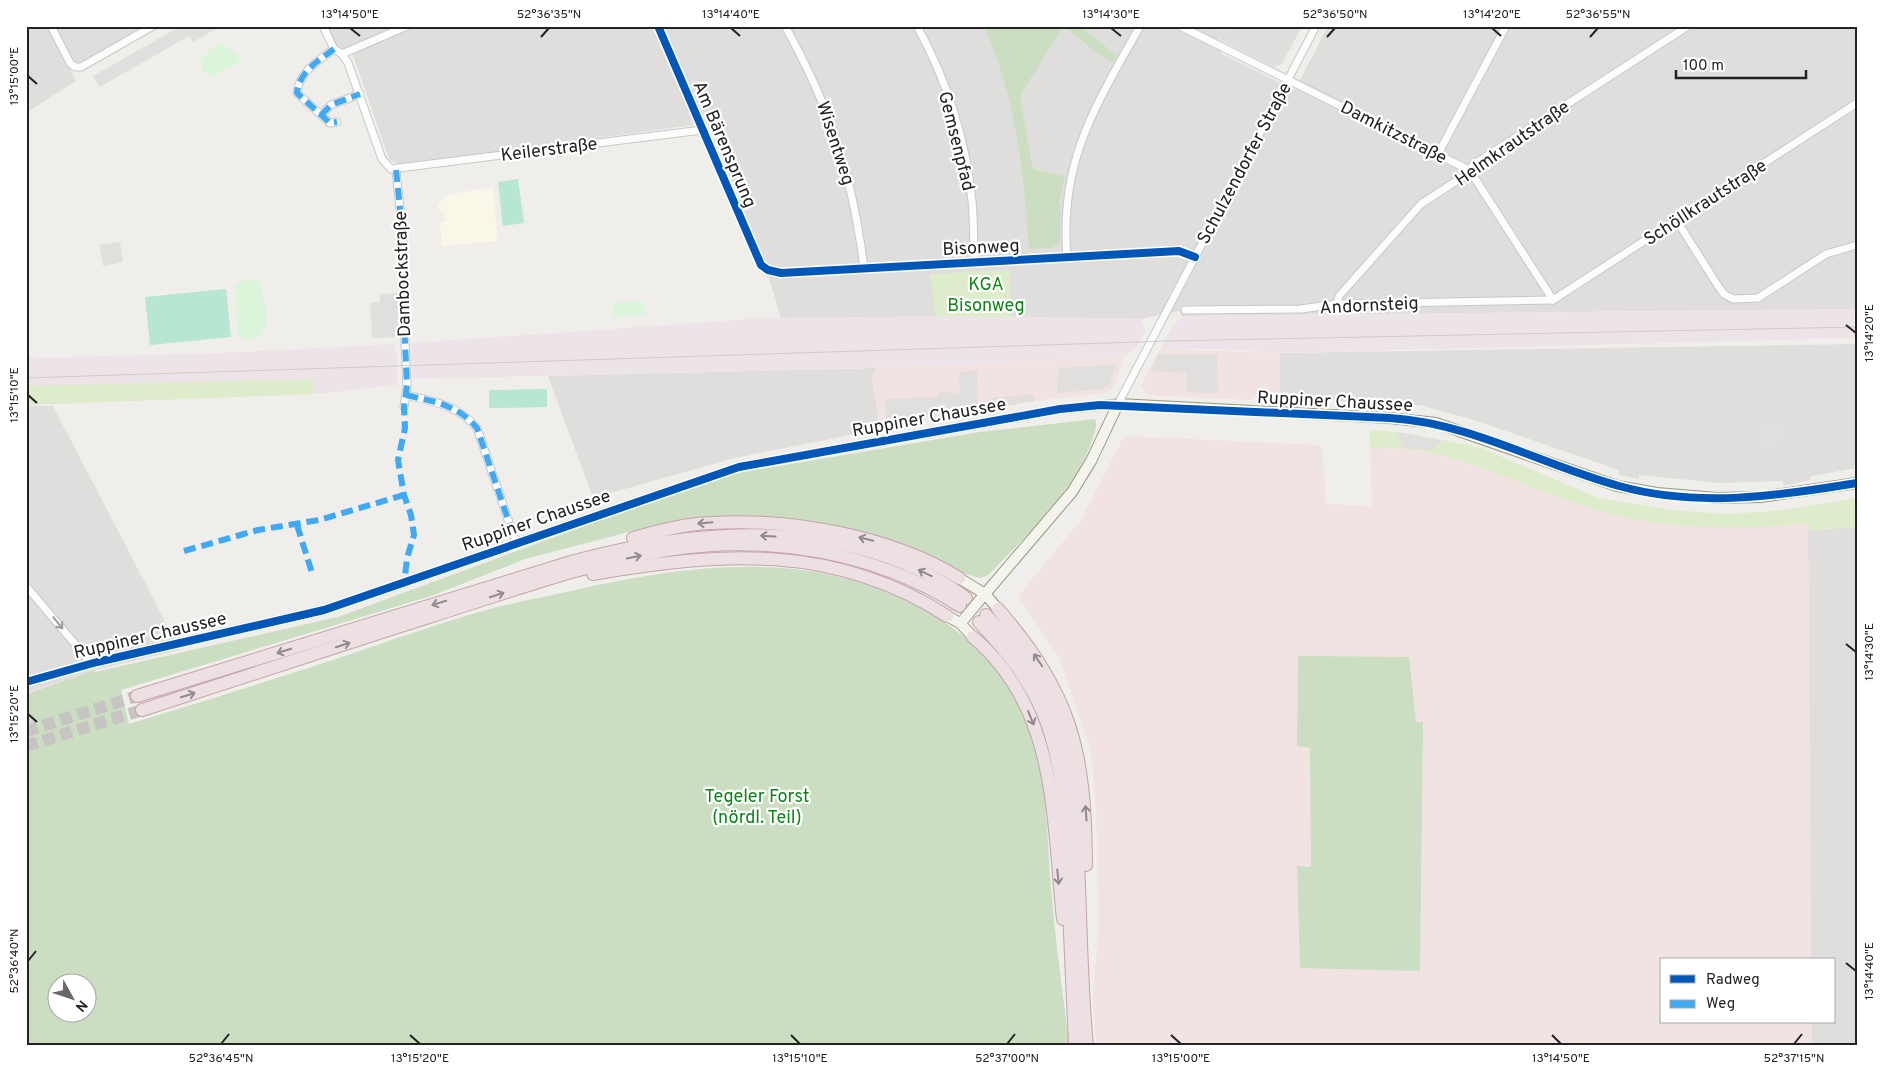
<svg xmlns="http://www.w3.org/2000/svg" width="1883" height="1071" viewBox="0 0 1883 1071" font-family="Overpass,sans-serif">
<rect width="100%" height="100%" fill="#f0eeeb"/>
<g fill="#dfdedc">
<polygon points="26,26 143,26 70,69 76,81 26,113"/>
<polygon points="328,26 984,26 1002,70 1017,128 1022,162 1030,249 1053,248 1060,242 1060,201 1065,176 1033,169 1020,96 1064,26 1096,53 1113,63 1117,55 1079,26 1226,26 1219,39 1222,54 1295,90 1328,26 1857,26 1857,309 1182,316 1179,311 1141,319 978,316 781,318 763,258 708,123 399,165 389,159 353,55 337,46"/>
<polygon points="1857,344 1857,468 1811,476 1810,480 1784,486 1783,481 1720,483 1639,475 1639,479 1619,475 1619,470 1474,420 1420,405 1280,398 1280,353"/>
<polygon points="876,368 872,377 880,429 734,458 593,498 548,376"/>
<polygon points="26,406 53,406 180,650 95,670 26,693"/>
<polygon points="1857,527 1857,1045 1812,1045 1812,1022 1834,1022 1834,960 1811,960 1808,530"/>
</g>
<g fill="#f1e3e1">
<polygon points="1160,349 1280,353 1280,398 1255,397 1250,400 1147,395 1141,386"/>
<polygon points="1124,357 1115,385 1106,393 1035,401 880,429 872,377 876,368"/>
<polygon points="1124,436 1320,445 1323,454 1326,504 1372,506 1370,447 1415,450 1460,461 1593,508 1640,520 1721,527 1808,523 1811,960 1662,960 1662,1022 1812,1022 1812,1045 1096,1045 1093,996 1098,937 1098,889 1096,810 1091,751 1059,657 1018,596 1081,520"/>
</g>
<g fill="#ede4e9">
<polygon points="1857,309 1857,338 1280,353 1218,349 1160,349 1170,330 1182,316"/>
<polygon points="978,316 1141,319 1146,330 1137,346 1124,357 876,368 413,379 410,354 411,343 764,318"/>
<polygon points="393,344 397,356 397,385 326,393 26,405 26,358 220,353"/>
</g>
<polygon fill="#f8f7e8" points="493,187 498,241 442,246 440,223 445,222 444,211 439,211 438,205 447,195"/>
<polygon fill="#dededc" points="1226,26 1302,26 1282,64 1274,67 1219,39"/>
<g fill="#ddeccb">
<polygon points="1009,270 1011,317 936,316 930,274"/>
<polygon points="312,379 314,394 26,405 26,386"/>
<path d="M1370,430L1398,432L1479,447L1598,498L1672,510L1725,514L1774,511L1853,499L1857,500V527L1808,530V523C1743,530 1671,530 1607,513C1543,496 1482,462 1416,450C1401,448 1385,448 1370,447Z"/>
</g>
<g fill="#cbdec1" fill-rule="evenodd">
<path d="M984,26H1079L1117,55L1113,63L1096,53L1064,26L1020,96L1033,169L1065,176L1060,201V242L1053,248L1029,249C1023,168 1017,103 984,26Z"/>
<path d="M1095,419C1098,425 1095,431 1093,438C1078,487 1024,539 988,575L980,578L965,574L943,562L895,541L864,532L813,522L766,516L697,519L640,529L525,559L434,595L121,690L129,724C196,703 263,683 330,661C381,644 433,625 486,610C515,602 546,597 575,590C698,562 826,547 938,618C976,642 1010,677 1027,720C1049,772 1046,833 1051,888C1055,940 1063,993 1069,1045H26V694L95,670V672L338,617L720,476L980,432ZM58,984H88V1014H58Z"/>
<polygon points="1298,656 1409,657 1416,722 1423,722 1420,971 1300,968 1297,866 1311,867 1310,748 1297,746"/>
</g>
<g fill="#daf5da">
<polygon points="221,44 236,53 240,60 231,69 224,68 215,77 203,72 200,61 215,45"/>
<path d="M259,280C263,297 273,326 258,338H243L238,335L235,287L240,281Z"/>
<polygon points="643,301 644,315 614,317 613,303"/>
</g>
<g fill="#b7e6d2">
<polygon points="518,179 524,223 503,226 498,182"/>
<polygon points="226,289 231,337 150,345 145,297"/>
<polygon points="547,389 547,407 489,408 489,390"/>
</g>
<g fill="#e0dfde">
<polygon points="181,26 221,26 193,42 189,36 100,87 93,76"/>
<polygon points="120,242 123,262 103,266 99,245"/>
<polygon points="397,293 399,337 372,338 370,303 380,302 380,294"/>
<polygon points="1158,354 1217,355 1218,393 1186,392 1186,373 1150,371"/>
<polygon points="1116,365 1110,385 1104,386 1104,389 1057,393 1058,368"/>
<polygon points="977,371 978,408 887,423 885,399 938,397 939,392 960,393 959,372"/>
<polygon points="1034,394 1035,401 992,408 991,398"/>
<polygon points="1760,425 1782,425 1782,445 1760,447"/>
<polygon points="1398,432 1441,440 1434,450 1402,448"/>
</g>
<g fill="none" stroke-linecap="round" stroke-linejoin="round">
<g stroke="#c7c5c3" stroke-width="12" stroke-dasharray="12 6" stroke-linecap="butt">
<polyline points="26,731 137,696"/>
<polyline points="26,746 142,710"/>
</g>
<g stroke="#c9c8c7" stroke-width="9">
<g id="minor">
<polyline points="51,26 70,63 75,67 81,67 153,26"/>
<polyline points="323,26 334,49 342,54 348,63 382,159 391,169 702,130"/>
<polyline points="658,26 761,265 768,270 781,273 1179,251 1195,257"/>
<path d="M785,26C831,109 852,174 864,268"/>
<path d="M917,26C946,79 966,140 972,201C974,221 973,242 975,262"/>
<polyline points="1180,26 1465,168 1474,177 1553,300"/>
<path d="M334,49C318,61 299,72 297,93L330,123L337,122"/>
<polyline points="342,54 407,26"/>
<polyline points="321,115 331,105 360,94"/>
<polyline points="1438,154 1506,26"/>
<polyline points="396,170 404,248 403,300 407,385 404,407"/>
<polyline points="1677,221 1718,286 1724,294 1733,299 1758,298 1826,254 1857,245"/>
<path d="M1067,257C1059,161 1095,107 1140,26"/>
<polyline points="1553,300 1857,103"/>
<polyline points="1337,304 1339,296 1421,204 1464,176 1473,165 1688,26"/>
<polyline points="1185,310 1301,309 1337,304 1553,300"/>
<path d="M406,395C435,402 458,405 477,428L516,543"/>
<polyline points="1118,404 1316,26"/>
<polyline points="26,586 86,657 89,665"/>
</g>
</g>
<g stroke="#c9c8c7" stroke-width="11">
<polyline id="tertiary" points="26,682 97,662 324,610 739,467 1060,409 1118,404"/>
</g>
<g stroke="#999a82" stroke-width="12">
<g id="secondary">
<polyline points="959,578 985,594 998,609"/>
<polyline points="979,601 1072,492 1091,461 1118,404 1390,418 1436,423 1617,486 1657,493 1717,498 1761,497 1857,483"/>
<polyline points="947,616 960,623 973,637"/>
</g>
</g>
<g stroke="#c5a2ac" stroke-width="14">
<g id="motorway">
<path d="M633,538C659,531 684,524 711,523C791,518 891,536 959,578"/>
<path d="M593,574C720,552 834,543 947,616"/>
<path d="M998,609C1073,696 1085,752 1086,865"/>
<path d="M986,615C1010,639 1032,665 1047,696C1071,749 1075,806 1078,863C1081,923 1081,985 1087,1045"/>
<path d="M979,622C1042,688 1057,730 1065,820L1075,1045"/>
<path d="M973,637C1058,709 1052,817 1063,919"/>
<path d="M137,696L571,562C699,527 852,515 966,598"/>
<path d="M142,710C238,679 335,647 432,616C509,592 587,563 667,550C767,534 874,551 960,606"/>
</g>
</g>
<use href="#minor" stroke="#fdfcfc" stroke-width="7"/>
<use href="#tertiary" stroke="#fdfcfc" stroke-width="9"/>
<use href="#secondary" stroke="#f4f4ed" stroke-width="10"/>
<use href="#motorway" stroke="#ece0e2" stroke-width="12"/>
<polyline stroke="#ccc" stroke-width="1" points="26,378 1168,341 1857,327"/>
<g stroke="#999a82" stroke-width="12" stroke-linecap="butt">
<polyline id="secondary-bridge" points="964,619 979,601"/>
</g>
<use href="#secondary-bridge" stroke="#f4f4ed" stroke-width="10"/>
<g stroke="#3fa9f5" stroke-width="6" stroke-dasharray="12 6" stroke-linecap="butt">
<path d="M334,49C318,61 299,72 297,93L330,123L337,122"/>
<polyline points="321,115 331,105 360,94"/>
<polyline points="396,170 404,248 403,300 407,385 404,407 405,428 398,460 404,495 411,515 414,535 407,558 405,576 407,581"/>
<path d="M406,395C435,402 458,405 477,428L516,543"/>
<polyline points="297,525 313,576"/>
<polyline points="184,551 258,530 319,520 404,495"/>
</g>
<g stroke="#fff" stroke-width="11">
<g id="cycleway">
<polyline points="658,26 761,265 768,270 781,273 1179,251 1195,257"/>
<path d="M26,682L97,662L324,610L739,467L1060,409L1100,405L1390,418C1471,423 1542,465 1619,486C1698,508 1778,496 1857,483"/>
</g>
</g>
<use href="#cycleway" stroke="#0057b8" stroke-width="8"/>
</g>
<defs><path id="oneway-shaft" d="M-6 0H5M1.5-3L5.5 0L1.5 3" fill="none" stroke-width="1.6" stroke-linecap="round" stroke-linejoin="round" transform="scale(1.25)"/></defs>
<g stroke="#918a8c">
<use href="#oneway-shaft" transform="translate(705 523) rotate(175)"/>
<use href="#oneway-shaft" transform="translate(768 536) rotate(-177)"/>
<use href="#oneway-shaft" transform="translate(866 539) rotate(-166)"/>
<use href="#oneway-shaft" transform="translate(634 557) rotate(-11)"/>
<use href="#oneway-shaft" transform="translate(925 573) rotate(-155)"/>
<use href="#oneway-shaft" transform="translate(497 595) rotate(-18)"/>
<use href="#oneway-shaft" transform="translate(439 603) rotate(163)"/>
<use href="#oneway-shaft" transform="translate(343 645) rotate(-18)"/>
<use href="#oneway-shaft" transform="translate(284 651) rotate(163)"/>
<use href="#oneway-shaft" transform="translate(1038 660) rotate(-124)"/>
<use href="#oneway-shaft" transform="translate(188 695) rotate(-17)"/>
<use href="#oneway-shaft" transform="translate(1031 718) rotate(68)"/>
<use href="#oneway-shaft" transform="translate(1086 813) rotate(-94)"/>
<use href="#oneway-shaft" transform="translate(1058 877) rotate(84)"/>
</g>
<use stroke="#9a9a9a" href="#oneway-shaft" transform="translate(58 623) rotate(51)"/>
<path fill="none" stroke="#222" stroke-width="2" d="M350,28L360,36M731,28L740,36M1111,28L1121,36M1492,28L1501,36M541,37L549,28M1327,37L1335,28M1590,37L1598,28M28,76L37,84M1846,325L1856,333M28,395L37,403M1846,644L1856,652M28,714L37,722M28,961L36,951M1846,963L1856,971M410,1035L420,1044M791,1035L800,1044M1171,1035L1181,1044M1552,1035L1561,1044M221,1044L229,1034M1007,1044L1015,1034M1794,1044L1802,1034"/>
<g text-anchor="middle" stroke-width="4.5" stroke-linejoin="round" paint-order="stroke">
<g font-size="18" fill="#222" stroke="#fff">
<text transform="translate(1394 132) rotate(27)" y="6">Damkitzstraße</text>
<text transform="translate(957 141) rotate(76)" y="6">Gemsenpfad</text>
<text transform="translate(836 143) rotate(72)" y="6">Wisentweg</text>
<text transform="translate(1512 143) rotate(-35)" y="6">Helmkrautstraße</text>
<text transform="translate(725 144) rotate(67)" y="6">Am Bärensprung</text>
<text transform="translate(549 149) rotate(-7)" y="6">Keilerstraße</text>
<text transform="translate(1244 163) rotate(-62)" y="6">Schulzendorfer Straße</text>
<text transform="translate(1705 202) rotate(-33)" y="6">Schöllkrautstraße</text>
<text transform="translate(981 247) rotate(-3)" y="6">Bisonweg</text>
<text transform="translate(402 274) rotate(-92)" y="6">Dambockstraße</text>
<text transform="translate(1369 305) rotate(-3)" y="6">Andornsteig</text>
<text transform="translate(1335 401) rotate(3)" y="6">Ruppiner Chaussee</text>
<text transform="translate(929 417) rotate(-10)" y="6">Ruppiner Chaussee</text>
<text transform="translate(536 520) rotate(-19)" y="6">Ruppiner Chaussee</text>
<text transform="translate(150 635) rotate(-13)" y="6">Ruppiner Chaussee</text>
</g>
<g font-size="18" fill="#0c8416" stroke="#fff">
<text x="986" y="290">KGA<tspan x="986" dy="21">Bisonweg</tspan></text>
<text x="757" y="802">Tegeler Forst<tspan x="757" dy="21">(nördl. Teil)</tspan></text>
</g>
</g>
<rect width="1883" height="1071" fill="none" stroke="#ffffff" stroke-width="55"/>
<rect x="1660" y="958" width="175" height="65" fill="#ffffff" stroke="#a7a7a7"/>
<rect x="1670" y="975" width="25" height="8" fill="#0057b8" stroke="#a7a7a7"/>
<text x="1706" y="984" font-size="15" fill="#222222">Radweg</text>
<rect x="1670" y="1000" width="25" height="8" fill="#3fa9f5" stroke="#a7a7a7"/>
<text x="1706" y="1008" font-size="15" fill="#222222">Weg</text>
<g transform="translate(72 998) rotate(130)"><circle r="24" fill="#ffffff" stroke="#a7a7a7"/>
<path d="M0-4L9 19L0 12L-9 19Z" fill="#6a6968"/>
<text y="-8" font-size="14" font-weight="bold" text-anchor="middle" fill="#222222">N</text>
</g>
<path d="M1676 70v8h130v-8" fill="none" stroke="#222222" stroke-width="2.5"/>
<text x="1683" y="70" font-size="15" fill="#222222" stroke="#ffffff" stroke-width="4" paint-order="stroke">100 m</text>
<rect x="28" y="28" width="1828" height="1016" fill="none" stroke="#222" stroke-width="2"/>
<g font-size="12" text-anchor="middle" fill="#222">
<text x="350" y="18">13°14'50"E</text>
<text x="549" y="18">52°36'35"N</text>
<text x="731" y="18">13°14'40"E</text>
<text x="1111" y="18">13°14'30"E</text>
<text x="1335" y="18">52°36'50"N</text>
<text x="1492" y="18">13°14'20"E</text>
<text x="1598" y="18">52°36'55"N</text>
<text transform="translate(14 76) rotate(-90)" y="4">13°15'00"E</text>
<text transform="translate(1869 333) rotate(-90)" y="4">13°14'20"E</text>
<text transform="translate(14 395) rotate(-90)" y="4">13°15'10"E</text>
<text transform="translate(1869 652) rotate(-90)" y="4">13°14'30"E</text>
<text transform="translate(14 714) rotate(-90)" y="4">13°15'20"E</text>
<text transform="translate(14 961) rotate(-90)" y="4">52°36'40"N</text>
<text transform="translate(1869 971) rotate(-90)" y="4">13°14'40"E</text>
<text x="221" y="1062">52°36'45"N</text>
<text x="420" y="1062">13°15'20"E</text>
<text x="800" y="1062">13°15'10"E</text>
<text x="1007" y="1062">52°37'00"N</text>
<text x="1181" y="1062">13°15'00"E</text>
<text x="1561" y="1062">13°14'50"E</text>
<text x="1794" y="1062">52°37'15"N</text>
</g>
</svg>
